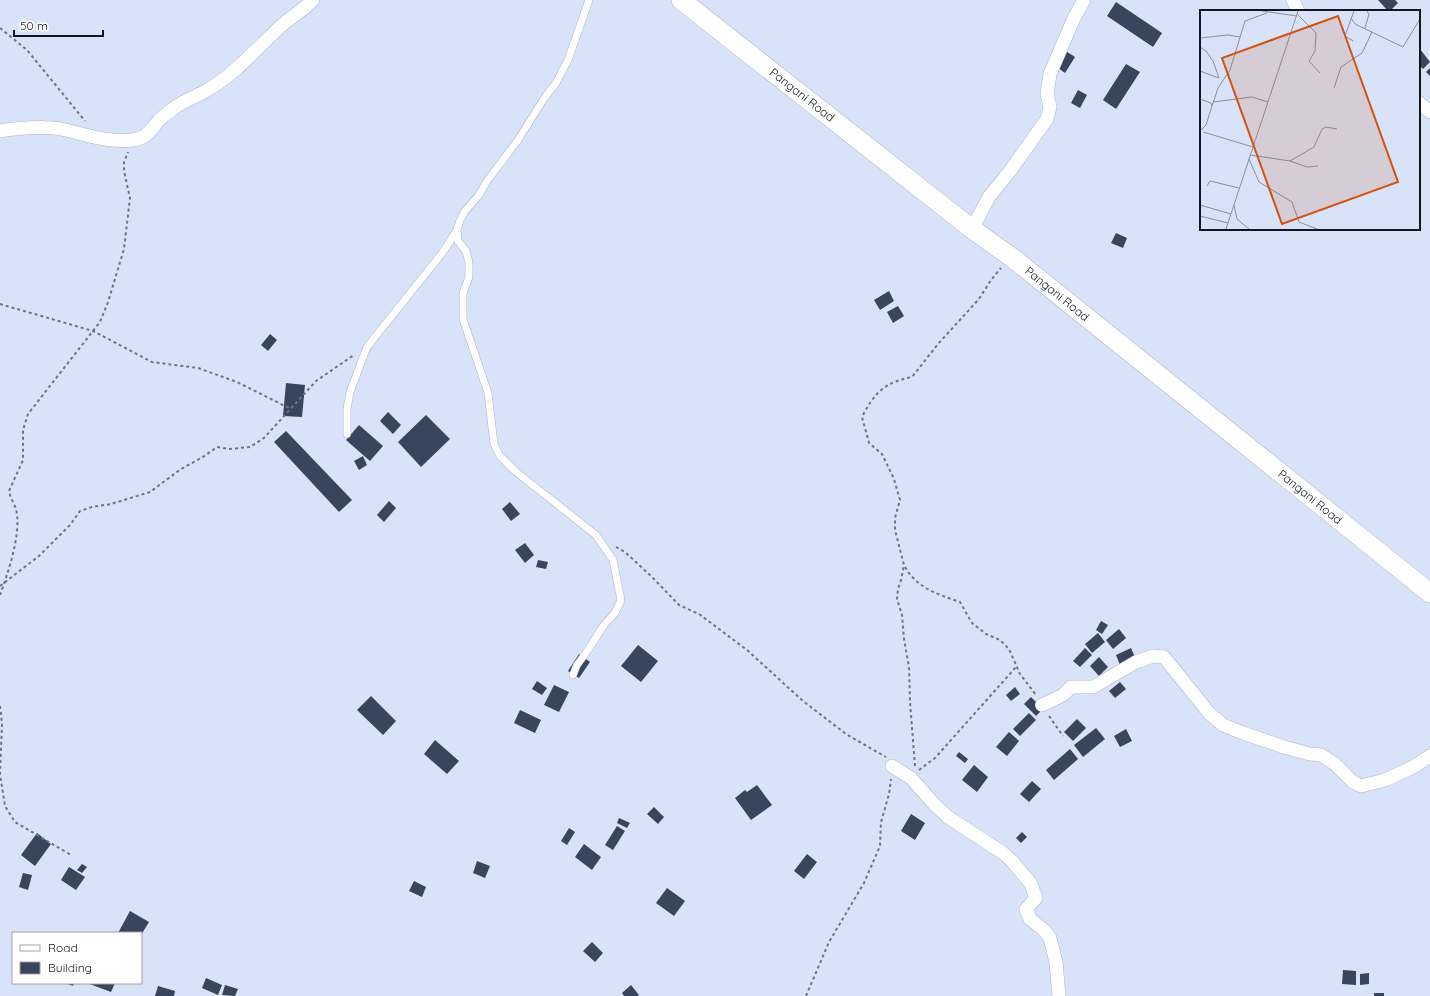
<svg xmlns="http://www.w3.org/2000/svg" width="1430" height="996" viewBox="0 0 1430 996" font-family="Quicksand,sans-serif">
<rect width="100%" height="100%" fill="#d8e2f8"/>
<g fill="#39445d">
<polygon points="1378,0 1395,0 1398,3 1390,11 1388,11"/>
<polygon points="1116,2 1162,33 1153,47 1107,16"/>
<polygon points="1420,49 1430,62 1423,69 1419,65 1419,50"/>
<polygon points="1064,50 1075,57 1065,73 1054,65"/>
<polygon points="1126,64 1140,72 1116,109 1103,100"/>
<polygon points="1430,68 1430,76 1426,72"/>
<polygon points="1078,90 1087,95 1080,108 1071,103"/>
<polygon points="1116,233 1127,238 1123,248 1111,243"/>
<polygon points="889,291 894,301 880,310 874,300"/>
<polygon points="898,306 904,316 893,323 887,312"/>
<polygon points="270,334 277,340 268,351 261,345"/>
<polygon points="286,383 305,385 302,417 283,416"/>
<polygon points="388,412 401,425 393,434 380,421"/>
<polygon points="426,415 450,439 421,467 398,442"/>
<polygon points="359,425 383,446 370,461 346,440"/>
<polygon points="286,431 352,500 339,512 274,442"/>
<polygon points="363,456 367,465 359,470 354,461"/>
<polygon points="389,501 396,508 384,522 377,515"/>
<polygon points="510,502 520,514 511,521 502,509"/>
<polygon points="525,543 534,555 525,563 515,550"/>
<polygon points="538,560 548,562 546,569 536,567"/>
<polygon points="1101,621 1108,625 1102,634 1096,630"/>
<polygon points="1119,629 1126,638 1113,649 1106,640"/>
<polygon points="1098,633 1105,642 1092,653 1085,644"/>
<polygon points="638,645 658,661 641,682 621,666"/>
<polygon points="1085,648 1092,655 1080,667 1073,661"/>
<polygon points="1131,648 1138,664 1122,670 1116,655"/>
<polygon points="579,654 590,662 579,678 568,671"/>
<polygon points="1099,657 1108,667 1099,676 1090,666"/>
<polygon points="537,681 547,688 542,695 532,689"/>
<polygon points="1120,682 1126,689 1115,698 1109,691"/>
<polygon points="554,685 569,692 559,712 544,705"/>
<polygon points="1015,687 1020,694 1011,701 1006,695"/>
<polygon points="371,696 396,721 383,735 357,710"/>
<polygon points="1031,697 1043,709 1036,716 1024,704"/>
<polygon points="520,710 541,720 535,733 514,723"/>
<polygon points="1029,713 1036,720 1020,736 1013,729"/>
<polygon points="1077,719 1086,728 1073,741 1064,732"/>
<polygon points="1096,728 1105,739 1083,757 1074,745"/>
<polygon points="1126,729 1132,741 1120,747 1114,736"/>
<polygon points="1009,732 1019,741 1007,756 996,747"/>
<polygon points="435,740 459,761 447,774 424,754"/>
<polygon points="1070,749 1078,759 1054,780 1046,770"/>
<polygon points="959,752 968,759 965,763 956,756"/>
<polygon points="974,765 988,777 977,792 962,780"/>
<polygon points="1032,781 1041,789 1029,802 1020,794"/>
<polygon points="757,785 772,805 751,820 735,798 745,790 747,792"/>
<polygon points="654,807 664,817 658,824 647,814"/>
<polygon points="911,814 925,823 915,840 901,831"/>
<polygon points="619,818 630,823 627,828 617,823"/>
<polygon points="617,826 625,831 613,850 605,845"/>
<polygon points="569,828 575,832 567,845 561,841"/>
<polygon points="1022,832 1027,837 1021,843 1016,838"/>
<polygon points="37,833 51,844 35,866 21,855"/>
<polygon points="584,844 601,857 592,870 575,857"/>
<polygon points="807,854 817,862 804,879 794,871"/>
<polygon points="477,861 490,866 485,878 473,873"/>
<polygon points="82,864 87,867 82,873 77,870"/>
<polygon points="69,867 85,877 76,890 61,880"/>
<polygon points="23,873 32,875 28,890 19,887"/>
<polygon points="414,881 426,887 422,897 409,891"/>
<polygon points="667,888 685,901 674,916 656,903"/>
<polygon points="130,911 149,922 141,935 141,933 118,933"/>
<polygon points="592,942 603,953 595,962 583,951"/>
<polygon points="1343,970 1356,971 1356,985 1342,984"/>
<polygon points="1369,973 1369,984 1360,985 1360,974"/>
<polygon points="206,978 222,985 218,995 202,988"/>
<polygon points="65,983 74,983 73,986"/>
<polygon points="87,983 115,983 111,992"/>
<polygon points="225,985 238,989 235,996 222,995"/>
<polygon points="631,985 639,995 637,996 624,996 622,993"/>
<polygon points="158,986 175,991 174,996 155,996"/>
<rect x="1374" y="993" width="10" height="3"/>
</g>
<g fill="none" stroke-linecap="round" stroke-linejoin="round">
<g stroke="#abb5ca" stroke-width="8">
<g id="service">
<polyline points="347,434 347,409 350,392 367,347 443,252 457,230"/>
<polyline points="573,675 577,665 588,650 604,625 615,613 621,600 613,560 596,535 515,471 500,456 494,444 488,393 463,319 463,293 469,277 469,263 466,251 458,241 457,230 460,220 465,211 479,195 487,181 518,140 545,97 556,83 568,60 589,0"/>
</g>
</g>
<g stroke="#abb5ca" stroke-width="14">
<g id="minor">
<polyline points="1293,0 1298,11"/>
<polyline points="1419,103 1430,112"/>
<path d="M0,131C16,128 45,126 61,129C84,134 109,143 132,140C147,139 151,129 160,119C165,115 170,111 174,108C185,100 198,96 209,89C236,73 257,48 280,27C290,17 303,11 313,0"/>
<polyline points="972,229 989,197 1010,171 1047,119 1050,107 1047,94 1050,74 1074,18 1084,0"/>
<polyline points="1042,705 1063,695 1071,687 1093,687 1136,662 1153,656 1164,657 1209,713 1223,725 1243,733 1284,747 1310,754 1321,755 1335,764 1353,782 1361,786 1385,780 1413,767 1430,756"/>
<polyline points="892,766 911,778 935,805 948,817 1003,853 1012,861 1031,884 1036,898 1026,909 1030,919 1044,930 1050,938 1056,962 1059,996"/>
</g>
</g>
<g stroke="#abb5ca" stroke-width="20">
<polyline id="secondary" points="681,0 972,229 1014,259 1430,593"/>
</g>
<g stroke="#6d7482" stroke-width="2" stroke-dasharray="3 3" stroke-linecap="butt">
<polyline points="0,28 27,50 85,121"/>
<polyline points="0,304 93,331 152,362 198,368 237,382 291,409"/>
<polyline points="616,547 625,552 652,577 679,605 699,614 747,650 803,701 846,734 886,757"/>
<path d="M905,567C917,588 937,594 960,602L972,623L986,634L1000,640L1009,649L1020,674L1036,695"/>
<polyline points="0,586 39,556 70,525 80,511 92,507 111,504 150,492 181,469 203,457 217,447 229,449 250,447 264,438 316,381 354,355"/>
<path d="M0,595C8,573 22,532 16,509C14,503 10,498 9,491L23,460V430L28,414L100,322L108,302L124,249L130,198L124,171V162L128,152"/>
<polyline points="0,706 2,724 0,774 5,806 15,822 71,855"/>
<polyline points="1049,716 1063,736"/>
<path d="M915,766L910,702L909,667L904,639L902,615L897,599L898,589L901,580L904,565L895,530V518L900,500L894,479L882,454L869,443L862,417C874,393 885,382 912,377L938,344L979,299L991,280L1001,268"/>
<polyline points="919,770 935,758 1016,667"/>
<polyline points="806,996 829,942 864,883 880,846 881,822 889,794 891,779"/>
</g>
<use href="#service" stroke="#fff" stroke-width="7"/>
<use href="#minor" stroke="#fff" stroke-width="13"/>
<use href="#secondary" stroke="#fff" stroke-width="19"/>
</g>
<g text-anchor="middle" stroke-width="4" stroke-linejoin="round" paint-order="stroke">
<g font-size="12" fill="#13161e" stroke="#fff">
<text transform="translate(802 95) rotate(38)" y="4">Pangani Road</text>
<text transform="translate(1057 294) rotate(39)" y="4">Pangani Road</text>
<text transform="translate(1310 497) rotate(39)" y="4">Pangani Road</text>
</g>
</g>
<g transform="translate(1200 10)">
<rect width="220" height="220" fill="#d8e2f8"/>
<path fill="none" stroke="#8990a1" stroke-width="1" d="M62,1L97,6M97,4L116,23L115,41L109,51L120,63M151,8L155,14L203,37L220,9M165,18L169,4L167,1M0,28L28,25L40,27M153,31L145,26L154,1M0,37L6,41L13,51L19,68M0,61L19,68M134,78L141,57L162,43L172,22M0,89L11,93L12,96L6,115L0,121M13,92L52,87L68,92M12,96L18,78L30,60L45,11L67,3M3,122L53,137M50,145L90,151L114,137L122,119L126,117L137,119M49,149L59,172L92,192L99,212L117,219M90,151L107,157L118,156M7,176L10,171L39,178M0,195L31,204M34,195L37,209L49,219M0,206L28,213M26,219L98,1"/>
<path fill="#d3520e" fill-opacity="0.15" stroke="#d3520e" stroke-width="2" d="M138,6L198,172L82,214L22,48Z"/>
<rect width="220" height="220" fill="none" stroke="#13161e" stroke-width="2"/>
</g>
<rect x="12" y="932" width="130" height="52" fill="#ffffff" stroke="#a1a2a5"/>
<rect x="20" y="945" width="20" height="6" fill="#ffffff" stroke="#a1a2a5"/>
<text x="48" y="952" font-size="12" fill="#13161e">Road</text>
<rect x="20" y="962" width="20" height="12" fill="#39445d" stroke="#a1a2a5"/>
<text x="48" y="972" font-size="12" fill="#13161e">Building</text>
<path d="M14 30v6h89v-6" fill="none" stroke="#13161e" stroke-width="2"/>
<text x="20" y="30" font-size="12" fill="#13161e" stroke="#ffffff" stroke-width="3" paint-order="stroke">50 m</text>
</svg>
